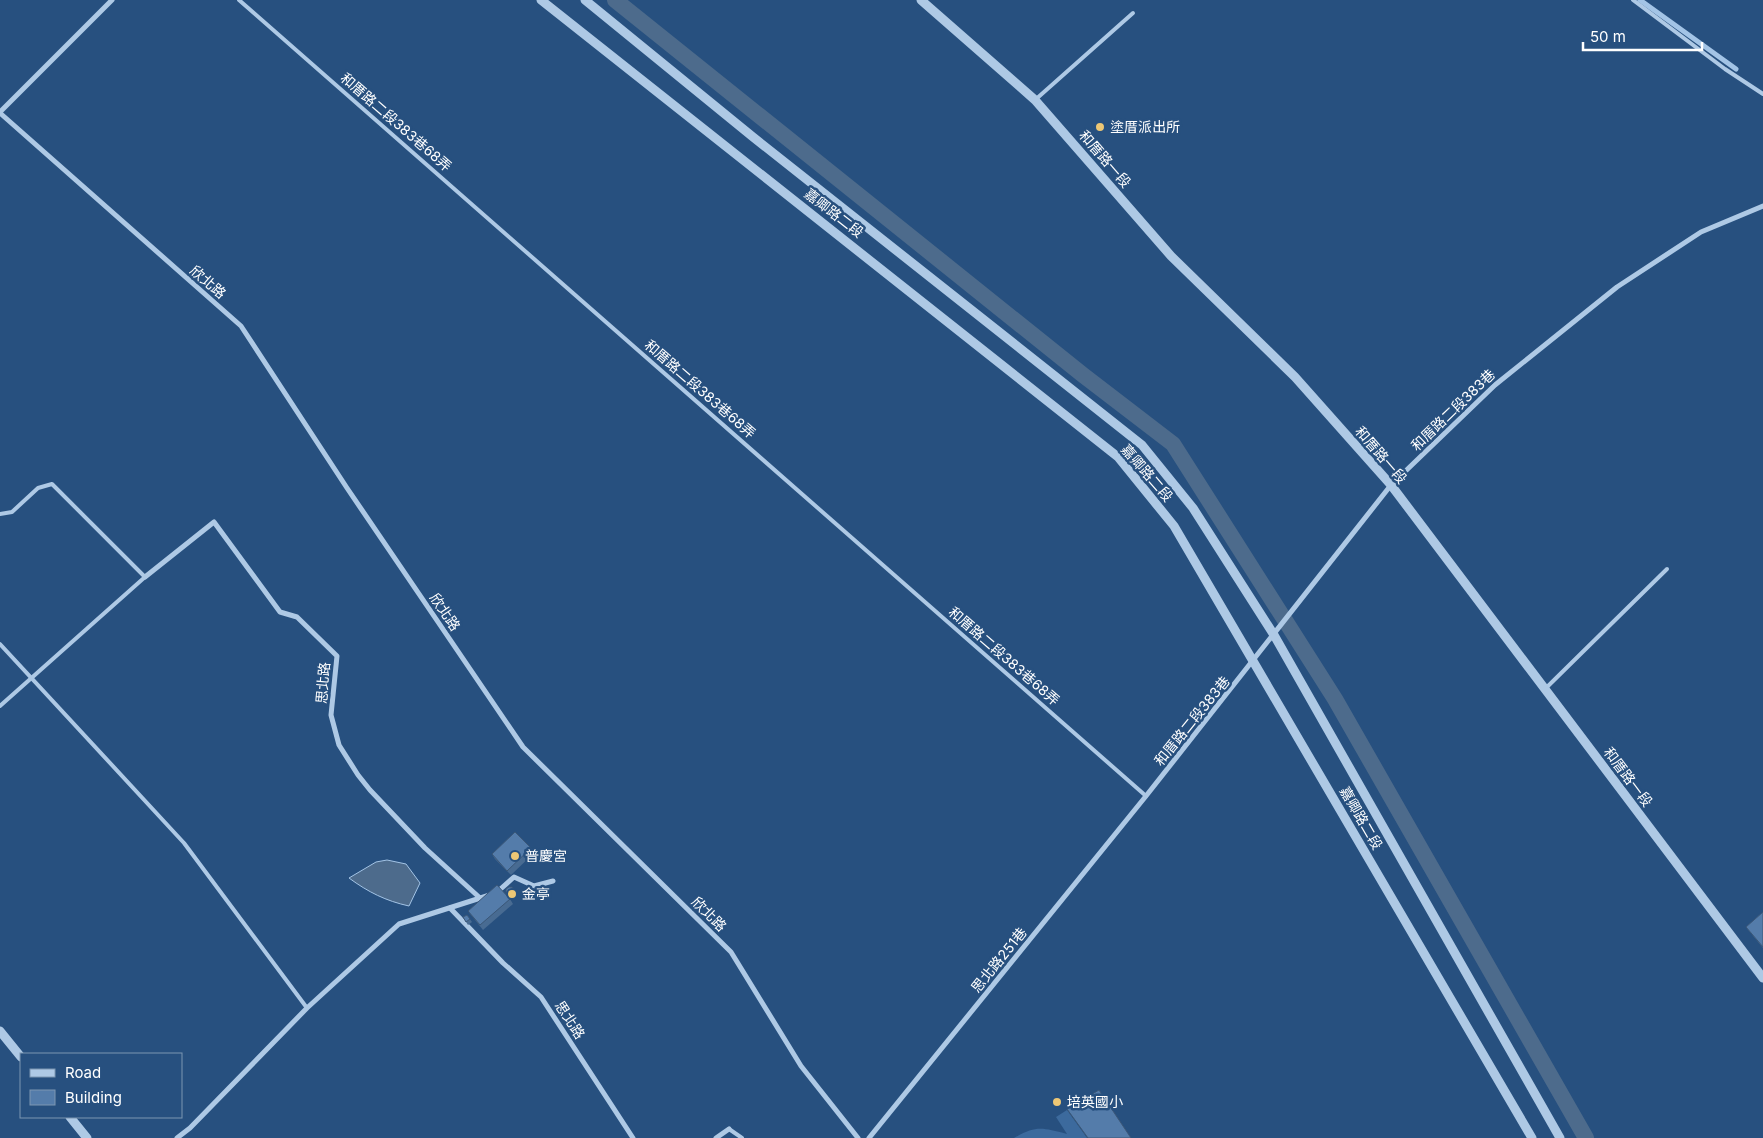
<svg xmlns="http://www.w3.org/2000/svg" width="1763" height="1138" viewBox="0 0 1763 1138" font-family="Inter,'Noto Sans TC',sans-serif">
<rect width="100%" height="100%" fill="#27507f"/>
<path fill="#3c6a9d" d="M1067,1110L1087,1138H1014C1037,1125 1042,1128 1067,1134L1056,1117Z"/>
<path fill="#4d6b8c" stroke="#a3c4e6" d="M387,860L406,864L420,883L409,906C386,901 368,892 349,878L376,862Z"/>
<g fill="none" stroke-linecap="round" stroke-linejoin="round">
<polyline stroke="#a3c4e6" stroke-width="5" points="1640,0 1736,69"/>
<polyline stroke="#4d6b8c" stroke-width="16" points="615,0 1083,375 1173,444 1335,699 1586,1138"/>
<g stroke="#aec9e5" stroke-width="4">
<polyline points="239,0 1146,796"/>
<polyline points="1633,0 1725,69 1763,94"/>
<polyline points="1035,100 1133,13"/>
<polyline points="0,514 12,512 38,488 52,484 145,577 0,706"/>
<polyline points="0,644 184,843 307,1008"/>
<polyline points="1546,688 1667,569"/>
<polyline points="729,1129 742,1138"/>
</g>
<g stroke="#aec9e5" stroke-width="5">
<polyline points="0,112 112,0"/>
<polyline points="0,113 241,326 347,488 523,747 731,952 801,1066 858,1138"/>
<polyline points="145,577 214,522 280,612 297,617 337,656 331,715 339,745 358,775 370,790 425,848 480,898"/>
<polyline points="450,908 503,963 541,997 633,1138"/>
<polyline points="177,1138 190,1128 307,1008 399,924 496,893 514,877 534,886 553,881"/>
<polyline points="716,1138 729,1129"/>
<polyline points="869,1138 1146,796 1391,485 1495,385 1617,287 1701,232 1763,206"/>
</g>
<g stroke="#aec9e5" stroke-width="9">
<polyline points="541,0 1118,457 1174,526 1532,1138"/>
<polyline points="585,0 753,137 1142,445 1193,508 1274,635 1560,1138"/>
<polyline points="921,0 1035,100 1171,256 1295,377 1391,485 1763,978"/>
<polyline points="0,1031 21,1057"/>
<polyline points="70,1117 87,1138"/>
</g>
</g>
<g fill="#486b92">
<polygon points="531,848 534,853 511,875 495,859 492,854"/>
<polygon points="510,899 513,904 483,930 468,911"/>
<polygon points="1763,912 1763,948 1746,927"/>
<polygon points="467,915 472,922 468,925 463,917"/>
</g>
<polygon fill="#3b5777" points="515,891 516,893 514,897 512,895"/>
<g fill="#547caa" stroke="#3b5777">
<polygon points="515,832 531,848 507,871 492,854"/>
<polygon points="497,885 510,899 480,925 468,911"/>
<polygon points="509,887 512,887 515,891 512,895 508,895 506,892 506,889"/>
<polygon points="1763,912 1763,947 1746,927"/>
<polygon points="467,915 470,919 466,922 463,917"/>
<polygon points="1099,1090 1131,1138 1088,1138 1067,1109"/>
</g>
<g fill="#edc775" stroke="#27507f" stroke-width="2">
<circle cx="1100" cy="127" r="5"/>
<circle cx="515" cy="856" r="5"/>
<circle cx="512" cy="894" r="5"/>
<circle cx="1057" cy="1102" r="5"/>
</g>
<g text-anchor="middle" stroke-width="5" stroke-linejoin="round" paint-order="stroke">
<g font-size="14" fill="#fff" stroke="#27507f">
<text transform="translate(396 122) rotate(41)" y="5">和厝路二段383巷68弄</text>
<text transform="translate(1105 159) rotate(49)" y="5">和厝路一段</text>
<text transform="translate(834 213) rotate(38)" y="5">嘉卿路二段</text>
<text transform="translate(208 282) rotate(41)" y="5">欣北路</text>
<text transform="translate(700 389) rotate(41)" y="5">和厝路二段383巷68弄</text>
<text transform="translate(1453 410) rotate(-44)" y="5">和厝路二段383巷</text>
<text transform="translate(1381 455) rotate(49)" y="5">和厝路一段</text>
<text transform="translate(1147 473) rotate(49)" y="5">嘉卿路二段</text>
<text transform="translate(445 612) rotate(56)" y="5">欣北路</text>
<text transform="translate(1004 656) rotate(41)" y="5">和厝路二段383巷68弄</text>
<text transform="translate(323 683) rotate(-85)" y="5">思北路</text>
<text transform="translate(1192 721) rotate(-51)" y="5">和厝路二段383巷</text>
<text transform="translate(1628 777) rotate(53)" y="5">和厝路一段</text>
<text transform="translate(1361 818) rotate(60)" y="5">嘉卿路二段</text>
<text transform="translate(709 914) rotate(45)" y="5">欣北路</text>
<text transform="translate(999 960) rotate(-51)" y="5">思北路251巷</text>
<text transform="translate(570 1020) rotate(57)" y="5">思北路</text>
</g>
<g font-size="14" fill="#fff" stroke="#27507f" text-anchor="start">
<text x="1110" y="132">塗厝派出所</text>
<text x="525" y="861">普慶宮</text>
<text x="522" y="899">金亭</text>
<text x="1067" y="1107">培英國小</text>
</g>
</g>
<rect x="20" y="1053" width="162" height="65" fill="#27507f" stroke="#7d96b2"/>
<rect x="30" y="1069" width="25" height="8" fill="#aec9e5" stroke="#7d96b2"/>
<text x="65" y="1078" font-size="15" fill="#ffffff">Road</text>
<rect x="30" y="1090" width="25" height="15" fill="#547caa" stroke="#7d96b2"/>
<text x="65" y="1103" font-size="15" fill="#ffffff">Building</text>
<path d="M1583 42v8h119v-8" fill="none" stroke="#ffffff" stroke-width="2.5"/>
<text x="1590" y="42" font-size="15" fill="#ffffff" stroke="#27507f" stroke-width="4" paint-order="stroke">50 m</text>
</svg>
